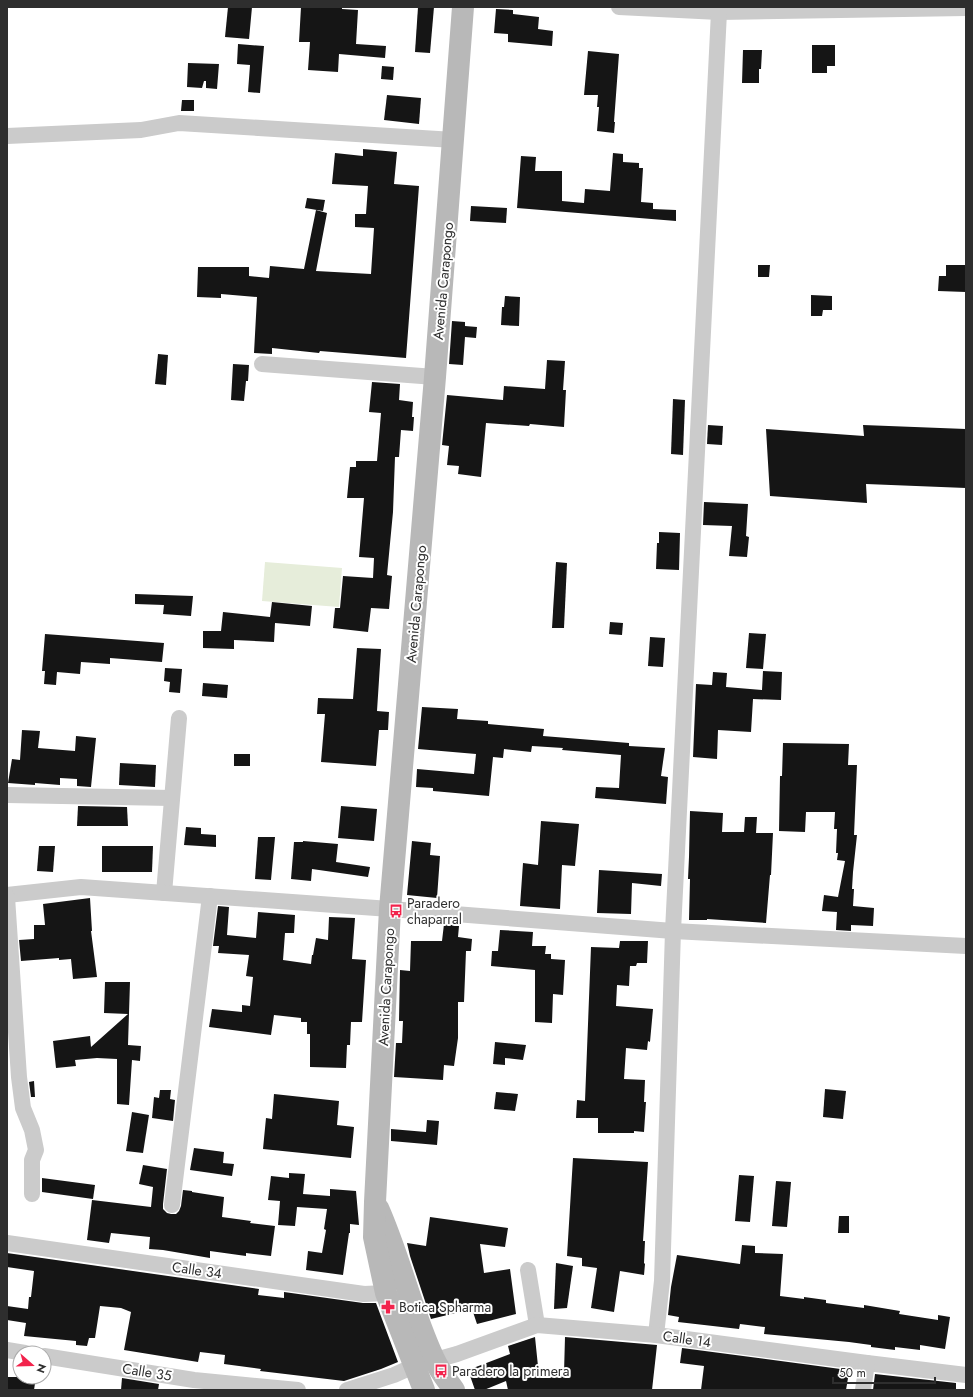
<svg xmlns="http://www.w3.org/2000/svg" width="973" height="1397" viewBox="0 0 973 1397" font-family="Jost,sans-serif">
<rect width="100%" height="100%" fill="#fff"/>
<polygon fill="#e6edda" points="265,562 342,568 339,607 262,601"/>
<g fill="#151515">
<polygon points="228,7 252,7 249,39 225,37"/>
<polygon points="301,7 342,7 342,9 358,10 356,44 386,46 385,58 339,54 338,72 308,70 310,42 299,42"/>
<polygon points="418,7 434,7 430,53 415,52"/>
<polygon points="496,9 513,10 513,14 539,17 538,29 553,31 552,46 508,42 508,34 494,33"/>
<polygon points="238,44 264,46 260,93 248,92 250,65 237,64"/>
<polygon points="812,45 835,45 835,66 827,66 827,73 812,73"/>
<polygon points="743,50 762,50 761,69 759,69 759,83 742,83"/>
<polygon points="588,51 619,54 614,122 615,122 614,133 597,131 599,107 597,107 598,95 584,95"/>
<polygon points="188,63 219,64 217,89 206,88 206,81 204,81 202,88 187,87"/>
<polygon points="382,66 394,67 393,80 381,79"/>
<polygon points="387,95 421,98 419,124 384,120"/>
<polygon points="182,100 194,100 194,111 181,111"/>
<polygon points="363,149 397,152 394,184 419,186 406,358 320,351 319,353 272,348 272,354 254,353 257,297 221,294 221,298 197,297 198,267 249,267 249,276 269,278 270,266 304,269 316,210 327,213 316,271 371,274 374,228 355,227 355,214 366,214 368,186 332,184 335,153 363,156"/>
<polygon points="613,153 623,154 623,162 639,163 639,168 643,168 641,202 653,203 653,209 676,210 676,221 517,208 521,156 536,157 535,171 562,171 562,201 584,203 585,189 610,191"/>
<polygon points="307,198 325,200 323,211 305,208"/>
<polygon points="471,206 507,208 506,223 470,221"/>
<polygon points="758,265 770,265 769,277 758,277"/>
<polygon points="946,265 966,265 966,292 938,291 939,276 946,276"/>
<polygon points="811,295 832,296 832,310 823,310 822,316 811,316"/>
<polygon points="505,296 520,297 519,326 501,325 502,307 504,307"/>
<polygon points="452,321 465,322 465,326 477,327 476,338 465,337 463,365 449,364"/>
<polygon points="158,354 168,355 166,385 155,384"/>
<polygon points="547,360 565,361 563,390 566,390 564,427 530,424 529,426 486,423 481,477 458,474 459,466 447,465 449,446 442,445 447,395 503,400 504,386 545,389"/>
<polygon points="233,364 249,365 248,381 246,381 244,401 231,400"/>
<polygon points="372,382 400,384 399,400 413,402 412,417 414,417 413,431 401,430 399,457 395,457 393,512 387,575 392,576 389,609 371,608 368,632 333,628 335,608 340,608 343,576 373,578 374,558 359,557 364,498 347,498 350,467 356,467 356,461 377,461 381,413 369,412"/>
<polygon points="673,399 685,400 683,455 671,454"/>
<polygon points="708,425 723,426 722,445 707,444"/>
<polygon points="863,425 966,429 966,488 866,484 867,503 770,496 766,429 864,436"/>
<polygon points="704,502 748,504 746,536 749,537 747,557 729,556 732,526 703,525"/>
<polygon points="659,532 680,533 679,570 656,569 657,543 659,543"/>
<polygon points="556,562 567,563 564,628 552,628"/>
<polygon points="135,594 193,596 191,616 163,614 164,605 135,604"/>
<polygon points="272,602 312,606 310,626 275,623 274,642 234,640 234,649 203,648 203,631 221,631 223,612 270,617"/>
<polygon points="610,622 623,623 622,635 609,634"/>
<polygon points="749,633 766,634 763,669 746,668"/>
<polygon points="45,634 164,643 162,662 110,658 110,664 81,662 80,674 57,672 56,685 44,684 45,671 42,671"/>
<polygon points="650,637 665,638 663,667 648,666"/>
<polygon points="357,648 381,649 377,711 389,712 388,730 379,730 376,766 321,762 325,714 317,714 318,698 353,699"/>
<polygon points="165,668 182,669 180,693 169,692 170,682 164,681"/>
<polygon points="763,671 782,672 781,700 753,699 751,732 718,730 717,759 693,757 696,684 712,685 713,672 727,673 726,687 762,690"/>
<polygon points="203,683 228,685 227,698 202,696"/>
<polygon points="422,707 458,709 457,719 488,721 488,724 544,729 543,736 629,743 629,746 665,748 661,776 668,777 666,804 595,798 596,787 619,788 621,755 562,750 563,748 532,746 531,752 504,749 503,758 493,757 489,796 433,791 433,788 416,787 417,769 474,774 476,754 418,749"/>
<polygon points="22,730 40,731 38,748 75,751 76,736 96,738 91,787 77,786 77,779 60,778 60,785 35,783 35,785 8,783 12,759 20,760"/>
<polygon points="783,743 849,744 848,765 857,765 854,835 857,835 853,872 852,889 854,889 853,906 874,908 873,926 851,925 851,931 836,930 837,912 822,911 824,895 838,897 845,861 837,860 838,853 836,853 837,829 834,829 835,812 806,812 805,832 779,831 780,776 782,776"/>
<rect x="234" y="754" width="16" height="12"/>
<polygon points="120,763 156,765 155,787 119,785"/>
<polygon points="78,806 127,807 128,826 77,826"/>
<polygon points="341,806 377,809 374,841 338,838"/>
<polygon points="690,811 723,813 722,832 744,832 745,817 757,817 756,833 773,833 771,875 770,875 766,923 707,919 707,920 689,920 690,879 688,879 689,857"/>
<polygon points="541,821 579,824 575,866 562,865 560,909 520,906 523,863 538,865"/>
<polygon points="186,827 201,828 201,834 216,835 216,847 184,845"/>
<polygon points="258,837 275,837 271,880 255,879"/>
<polygon points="303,841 338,844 336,862 370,867 368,877 312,869 311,881 291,879 294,842 303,842"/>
<polygon points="412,841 431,843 430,855 440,856 437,898 407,895"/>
<polygon points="39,846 55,846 53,872 37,871"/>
<polygon points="102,846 153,846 152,872 102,872"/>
<polygon points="599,870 662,874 661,886 632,883 631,914 597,913"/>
<polygon points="90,898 92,931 91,931 97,977 73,979 71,959 59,960 59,958 21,961 19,940 34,939 34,925 45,925 43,904"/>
<polygon points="218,906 229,907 227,935 256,938 258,912 295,915 294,933 285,933 283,960 311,964 312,955 313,955 316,938 328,940 329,917 355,918 352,959 366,960 362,1022 351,1022 350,1045 347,1045 346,1068 310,1067 310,1034 307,1034 307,1022 301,1022 301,1018 274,1015 271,1035 209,1027 212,1009 242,1012 242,1005 250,1006 253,977 246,976 249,955 218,953 219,946 213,946"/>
<polygon points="444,924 459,926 458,937 472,939 471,951 466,951 464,1002 458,1002 458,1038 454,1066 444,1065 443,1080 394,1077 396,1043 402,1043 403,1021 399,1021 400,970 410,971 411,941 442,941"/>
<polygon points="500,930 533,932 532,946 546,946 545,954 551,954 551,959 565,960 563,995 553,994 552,1023 535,1022 535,970 491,966 492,951 498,951"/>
<polygon points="620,941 648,941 647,963 637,963 636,966 630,966 629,986 617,985 616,1006 653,1009 650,1042 648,1041 647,1050 626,1048 624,1079 645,1080 644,1102 646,1102 644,1132 634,1131 634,1133 598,1133 598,1118 576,1118 577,1100 585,1101 591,947 619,948"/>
<polygon points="105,982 130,982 128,1045 141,1046 140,1061 132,1060 129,1105 117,1104 117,1059 97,1058 75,1060 76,1066 56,1068 53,1041 90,1036 91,1047 128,1014 104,1013"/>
<polygon points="495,1042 526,1045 523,1060 505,1058 505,1065 493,1064"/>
<polygon points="34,1081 35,1097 31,1097 29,1082"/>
<polygon points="825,1089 846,1091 843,1119 823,1117"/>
<polygon points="160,1090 171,1090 170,1099 175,1100 173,1121 152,1118 154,1097 159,1098"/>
<polygon points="496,1092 518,1094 515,1111 494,1109"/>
<polygon points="274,1094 339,1101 337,1125 354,1127 351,1158 263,1149 266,1118 272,1119"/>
<polygon points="132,1112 149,1115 143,1153 126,1151"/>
<polygon points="427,1120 439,1121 437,1145 391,1141 391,1129 426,1132"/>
<polygon points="194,1148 224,1152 223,1163 234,1164 232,1176 190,1170"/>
<polygon points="573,1158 648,1162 643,1241 645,1241 644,1263 645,1264 644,1275 620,1271 614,1312 591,1308 597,1268 582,1266 582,1258 567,1256"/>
<polygon points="143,1165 167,1169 163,1204 163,1209 167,1213 171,1214 176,1214 179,1211 181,1206 183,1190 192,1191 192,1192 224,1197 222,1217 251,1221 250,1223 275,1226 271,1256 246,1253 246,1256 210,1251 210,1258 163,1250 149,1249 150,1237 111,1233 109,1243 87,1240 92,1200 151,1207 153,1187 139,1184"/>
<polygon points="289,1173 305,1174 303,1194 330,1196 330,1189 356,1191 359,1225 350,1224 350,1233 349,1233 343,1275 306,1270 308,1251 322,1253 326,1230 324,1229 327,1209 297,1207 295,1226 278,1225 280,1201 268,1200 271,1176 289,1178"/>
<polygon points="739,1175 754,1176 750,1222 735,1221"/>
<polygon points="42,1178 95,1185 93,1199 42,1192"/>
<polygon points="776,1181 791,1182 787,1227 772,1226"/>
<polygon points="839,1216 849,1216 849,1233 838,1233"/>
<polygon points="430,1217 508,1228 505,1247 480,1244 484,1273 510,1269 516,1314 477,1324 472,1309 431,1319 410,1256 407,1243 426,1246"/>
<polygon points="742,1245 755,1246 755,1253 783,1254 780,1296 804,1299 804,1297 826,1300 826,1303 864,1308 864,1305 900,1311 899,1314 938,1320 938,1315 950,1317 945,1349 920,1345 920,1350 895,1347 895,1350 871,1347 871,1345 849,1342 764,1334 765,1327 740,1324 739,1329 678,1322 679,1317 668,1315 671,1287 677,1255 740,1264"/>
<polygon points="7,1253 259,1289 258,1295 284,1298 284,1292 363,1303 376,1303 398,1362 381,1369 344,1381 260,1371 261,1369 224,1364 225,1355 200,1352 198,1362 124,1350 131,1312 121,1308 100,1306 95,1338 89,1338 87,1346 76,1345 76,1341 24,1336 26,1323 7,1320 7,1306 28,1309 29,1297 31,1297 34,1271 7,1267"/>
<polygon points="556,1263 573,1266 567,1308 554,1309"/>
<polygon points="535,1337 539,1376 564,1373 565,1337 657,1345 652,1390 508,1390 506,1381 484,1390 475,1390 468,1370 510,1354 508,1346"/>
<polygon points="682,1348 848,1370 849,1372 846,1390 701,1390 704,1366 680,1363"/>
<polygon points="875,1374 956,1383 956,1390 873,1390"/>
<polygon points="7,1377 36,1377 34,1390 7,1390"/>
<polygon points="122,1378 159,1384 158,1390 121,1390"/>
</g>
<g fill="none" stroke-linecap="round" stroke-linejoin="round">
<g stroke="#cbcbcb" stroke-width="16">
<polyline points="619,7 719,12 966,8"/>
<polyline points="7,136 141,130 179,123 454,140"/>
<polyline points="262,364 435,377"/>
<polyline points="7,795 172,798"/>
<polyline points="164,893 179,718"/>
<polyline points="7,895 81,887 390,909 673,931 966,946"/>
<polyline points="7,897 19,1077 23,1108 32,1130 36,1150 32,1160 32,1194"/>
<polyline points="172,1205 210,896"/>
<polyline points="7,1243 364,1294 386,1293"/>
<polyline points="528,1270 537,1325"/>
<polyline points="656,1335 662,1281 673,931 719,12"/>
<polyline points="7,1350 25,1353"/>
<polyline points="44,1356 194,1380 298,1390"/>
<polyline points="347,1390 394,1375 414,1366 457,1354 537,1325 656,1335 867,1363 966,1375"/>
<polyline points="863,1390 867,1363"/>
</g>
<g stroke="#b8b8b8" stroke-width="22">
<path d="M378,1208C400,1257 411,1310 434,1359C439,1370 447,1380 454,1390"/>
<polyline points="424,1390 386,1293 374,1237 375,1202 390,909 435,377 463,7"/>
</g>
</g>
<defs>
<g id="bus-bare" transform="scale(1.08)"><path d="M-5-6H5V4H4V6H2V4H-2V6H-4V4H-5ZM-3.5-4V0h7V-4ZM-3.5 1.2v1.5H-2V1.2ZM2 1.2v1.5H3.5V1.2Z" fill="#f2234c" stroke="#fff" stroke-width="2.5" paint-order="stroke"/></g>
<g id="pharmacy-bare" transform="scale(1.08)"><path d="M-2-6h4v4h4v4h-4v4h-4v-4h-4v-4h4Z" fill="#f2234c" stroke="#fff" stroke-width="2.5" paint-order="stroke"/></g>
</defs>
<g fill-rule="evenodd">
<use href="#bus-bare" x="396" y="911"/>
<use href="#pharmacy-bare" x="388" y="1307"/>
<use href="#bus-bare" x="441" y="1371"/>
</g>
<g text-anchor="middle" stroke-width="4" stroke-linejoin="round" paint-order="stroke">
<g font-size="14" fill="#2e2e2e" stroke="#fff">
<text transform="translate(443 281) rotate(-85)" y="5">Avenida Carapongo</text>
<text transform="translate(416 604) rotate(-85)" y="5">Avenida Carapongo</text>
<text transform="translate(386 987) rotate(-87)" y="5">Avenida Carapongo</text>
<text transform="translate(197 1270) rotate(8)" y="5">Calle 34</text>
<text transform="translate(687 1339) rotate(8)" y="5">Calle 14</text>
<text transform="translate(147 1372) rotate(9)" y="5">Calle 35</text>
</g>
<g font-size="14" fill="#2e2e2e" stroke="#fff" text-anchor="start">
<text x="407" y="908">Paradero<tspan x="407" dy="16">chaparral</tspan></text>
<text x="399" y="1312">Botica Spharma</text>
<text x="452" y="1376">Paradero la primera</text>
</g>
</g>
<rect width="973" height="1397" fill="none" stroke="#2e2e2e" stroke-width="16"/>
<g transform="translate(32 1365) rotate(110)"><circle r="19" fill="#ffffff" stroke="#ababab"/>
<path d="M0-3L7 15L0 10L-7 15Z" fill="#f2234c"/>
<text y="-6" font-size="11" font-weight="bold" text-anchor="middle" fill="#2e2e2e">N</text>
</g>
<path d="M833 1377v6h102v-6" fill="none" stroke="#2e2e2e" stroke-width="2"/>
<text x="839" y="1377" font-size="12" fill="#2e2e2e" stroke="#ffffff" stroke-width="3" paint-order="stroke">50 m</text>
</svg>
